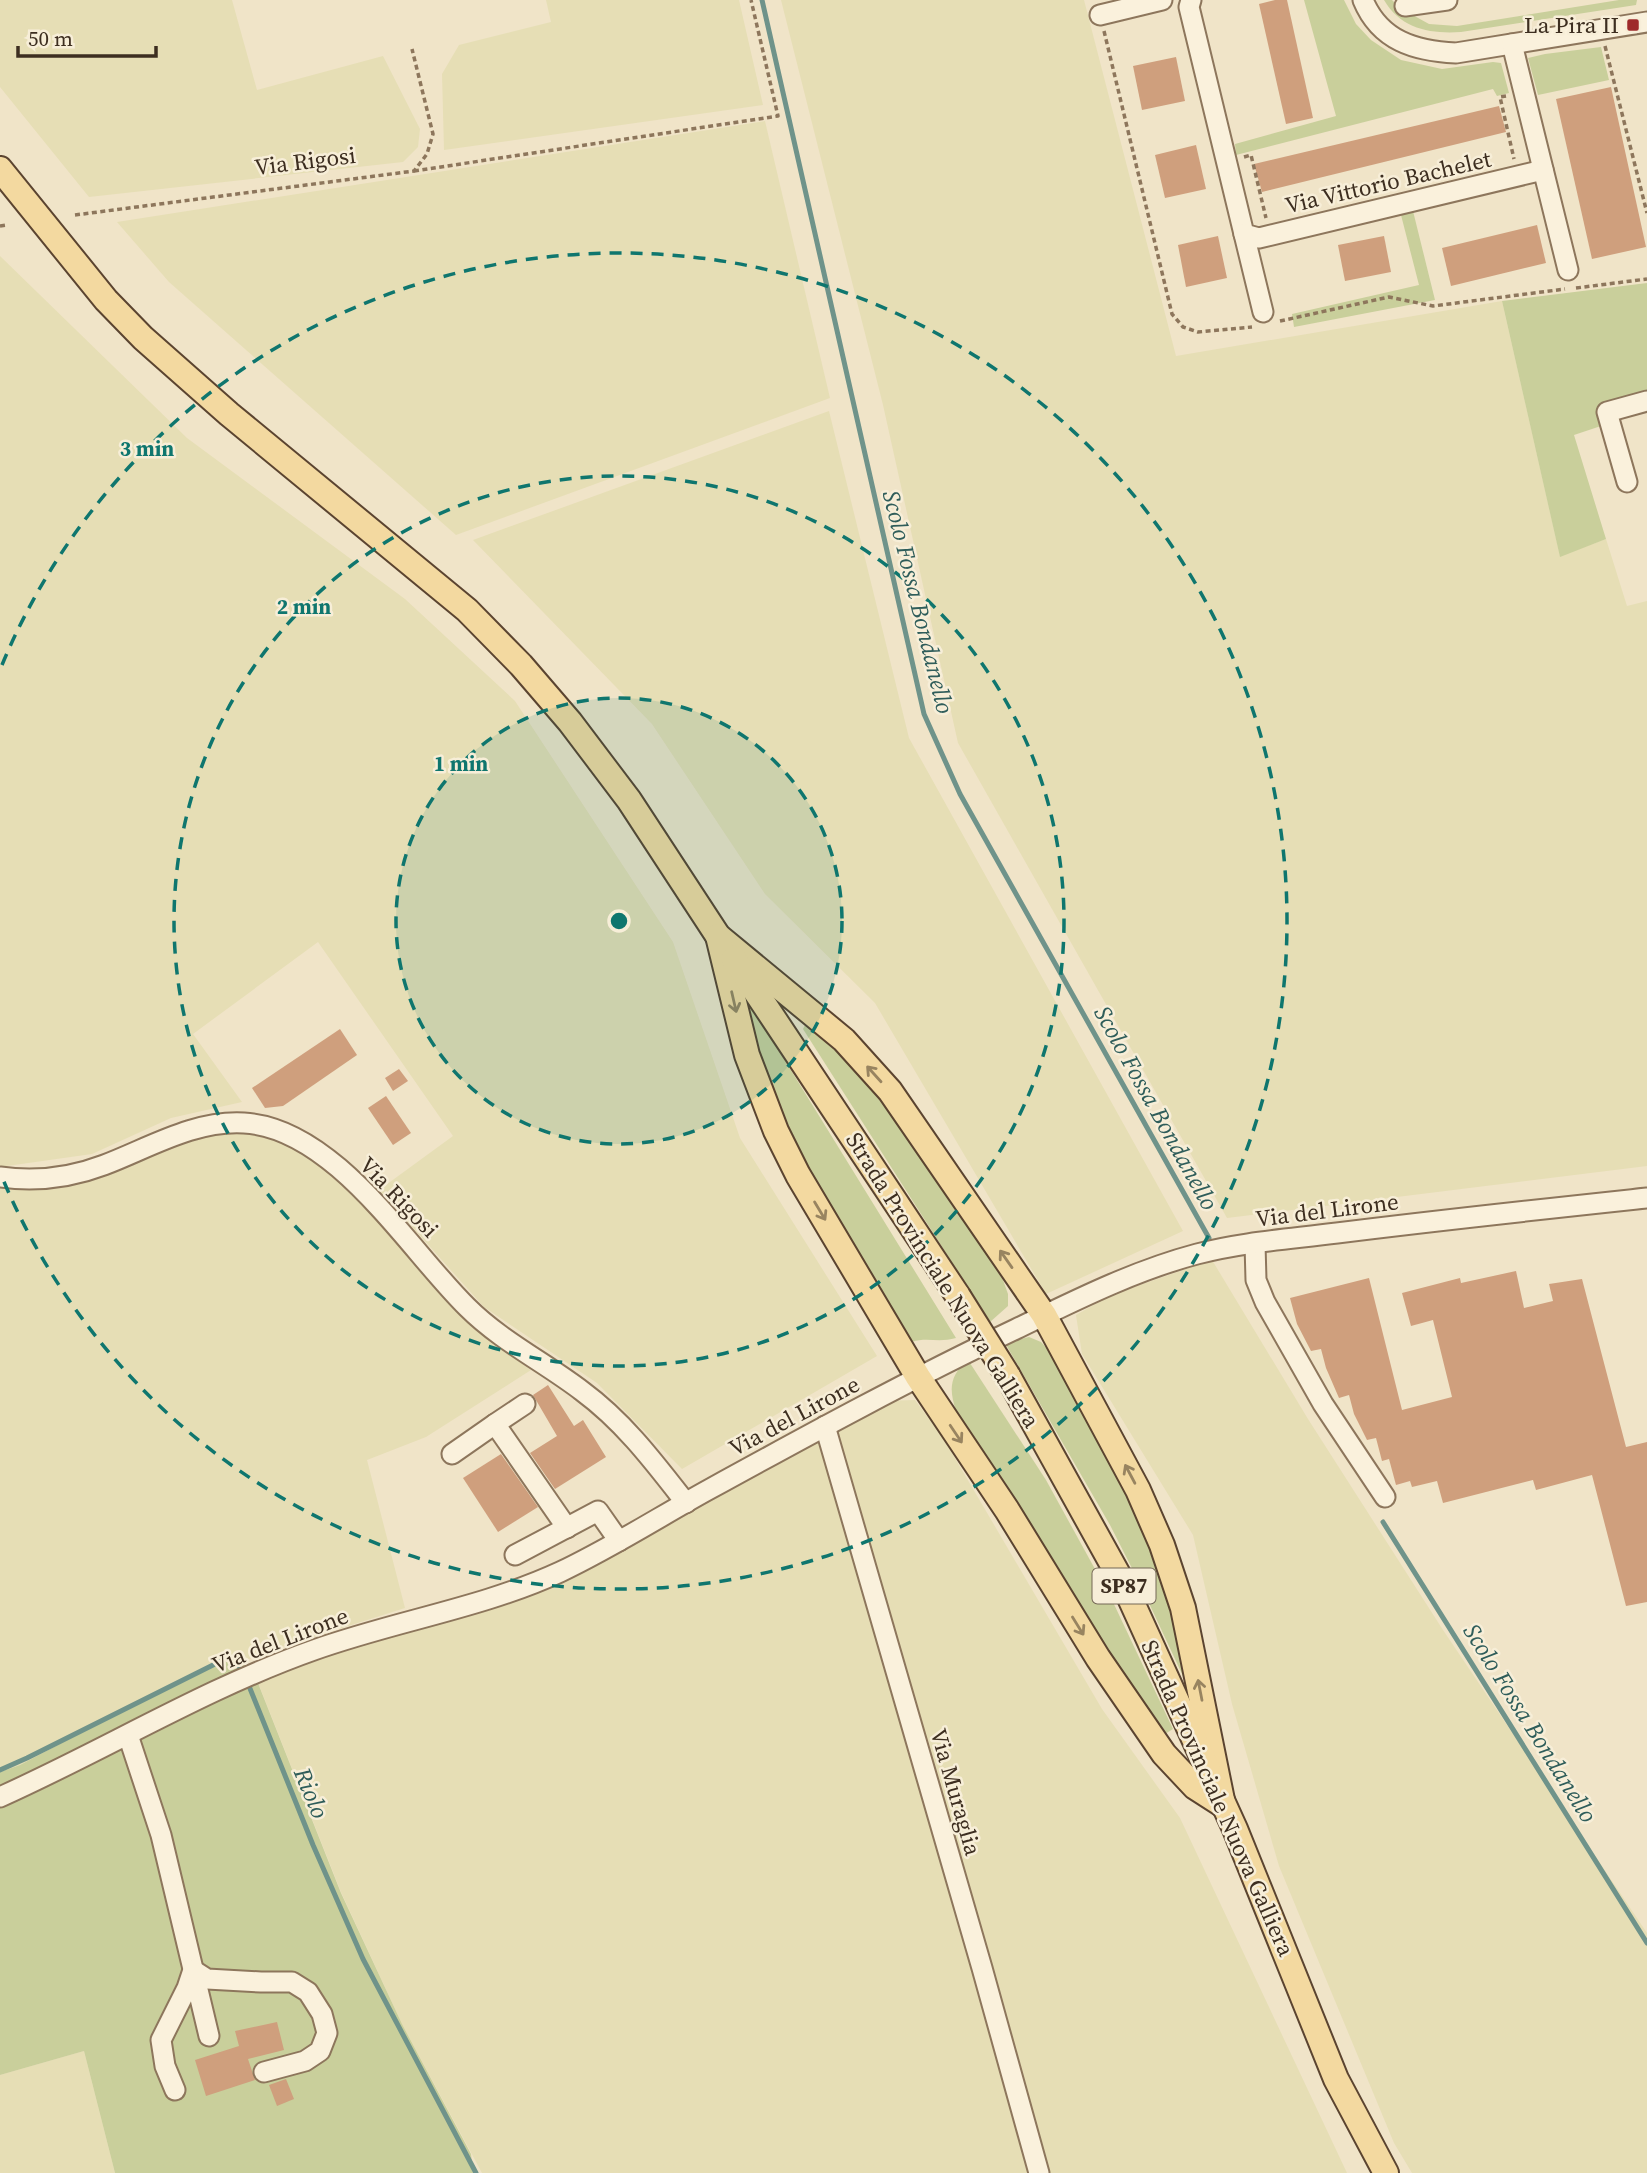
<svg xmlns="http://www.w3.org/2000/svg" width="1647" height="2173" viewBox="0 0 1647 2173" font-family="'Source Serif 4',serif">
<rect width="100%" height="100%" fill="#f0e4c8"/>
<g fill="#e6deb5">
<polygon points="0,0 232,0 257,90 383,56 420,129 418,147 403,162 89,197 0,87"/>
<polygon points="546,0 739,0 763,105 444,150 442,74 459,45 551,22"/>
<polygon points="781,0 1084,0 1176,356 1502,301 1560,556 1606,539 1627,606 1647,601 1647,1166 1227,1218 958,743 883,405"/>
<polygon points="765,121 830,398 456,535 169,282 117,222"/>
<polygon points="0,256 187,438 405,599 515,701 673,942 740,1138 877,1356 682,1469 597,1383 484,1307 379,1190 453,1136 318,942 193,1034 242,1102 171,1118 92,1154 0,1167"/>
<polygon points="829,411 909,738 1183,1231 1046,1294 875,1003 765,894 652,724 473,540"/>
<polygon points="221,1130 263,1132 328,1166 485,1337 531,1370 426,1437 367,1460 405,1608 266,1652 240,1663 228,1654 20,1765 0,1772 0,1182 129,1161"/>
<polygon points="1212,1260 1308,1419 1443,1630 1647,1933 1647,2173 1412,2173 1394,2143 1279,1866 1232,1704 1193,1535 1082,1354 1076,1315 1111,1295"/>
<polygon points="915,1400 942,1436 1102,1709 1180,1818 1347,2173 482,2173 402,2024 341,1892 257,1680 399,1631 546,1586 885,1401"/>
<polygon points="84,2051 115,2173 0,2173 0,2075"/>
</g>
<g fill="#c9cf9b">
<polygon points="1304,0 1344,0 1356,24 1371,40 1401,60 1442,69 1493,62 1501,63 1509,93 1497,96 1493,89 1236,155 1235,144 1336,116"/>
<path d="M1384,0H1392L1400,8L1429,24L1457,26L1619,0H1637L1636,5L1461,32C1430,34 1401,29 1384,0Z"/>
<polygon points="1601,47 1609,80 1538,95 1528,58 1545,54"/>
<polygon points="1413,211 1435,300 1294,327 1292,314 1419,285 1401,215"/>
<polygon points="1647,283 1647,392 1600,404 1604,425 1574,435 1606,539 1560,557 1502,301"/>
<path d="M744,994L956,1338C939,1343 926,1337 912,1342L903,1330L809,1174L779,1119L759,1060Z"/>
<polygon points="812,1023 839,1047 904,1123 1003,1280 1008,1294 1008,1306 990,1322 803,1029 805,1025"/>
<polygon points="1029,1337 1041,1342 1052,1354 1163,1563 1189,1689 1141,1586 1110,1525 1005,1343"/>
<path d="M968,1360L1046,1480L1112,1600L1173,1729L1165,1734L1137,1700L956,1411C949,1389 949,1376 968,1360Z"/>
<polygon points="229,1654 254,1673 341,1893 402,2024 471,2154 473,2173 115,2173 84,2051 0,2075 0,1772 20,1765"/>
</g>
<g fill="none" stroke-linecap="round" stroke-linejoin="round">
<g stroke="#6f938a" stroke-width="5">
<polyline points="762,0 924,714 960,794 1209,1238"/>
<polyline points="1383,1522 1647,1943"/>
<polyline points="247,1681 313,1845 363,1959 476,2173"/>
<polyline points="0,1770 27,1758 229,1657 234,1658 242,1673"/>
</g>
</g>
<g fill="#cf9f7d">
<polygon points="1275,0 1287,0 1313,118 1286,124 1259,4"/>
<polygon points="1176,57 1185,101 1142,110 1133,66"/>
<polygon points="1611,87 1646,247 1592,259 1556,99"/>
<polygon points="1499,106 1506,132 1262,192 1254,164"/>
<polygon points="1196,145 1206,189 1165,198 1155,155"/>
<polygon points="1537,225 1546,263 1451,286 1442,248"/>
<polygon points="1218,236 1227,278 1186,287 1178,245"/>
<polygon points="1384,236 1391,272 1345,281 1338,245"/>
<polygon points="340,1029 357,1055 283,1106 265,1108 252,1088"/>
<polygon points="399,1069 408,1081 393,1091 385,1078"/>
<polygon points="386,1096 411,1133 393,1145 368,1108"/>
<polygon points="1516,1271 1524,1308 1553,1301 1549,1284 1582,1279 1626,1447 1647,1442 1647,1602 1626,1606 1592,1475 1536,1490 1533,1480 1443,1503 1437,1481 1412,1487 1410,1481 1396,1485 1389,1459 1382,1461 1376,1438 1367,1440 1354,1414 1349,1395 1339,1398 1326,1368 1321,1349 1311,1351 1297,1324 1290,1298 1369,1278 1402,1410 1452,1397 1433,1320 1411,1326 1402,1293 1460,1278 1461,1283"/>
<polygon points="548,1385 574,1426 583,1420 606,1457 555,1489 530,1453 557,1436 533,1395"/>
<polygon points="501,1454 538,1507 498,1532 463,1478"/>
<polygon points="277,2022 284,2050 248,2059 255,2080 206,2096 195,2060 239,2046 235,2031"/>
<polygon points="286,2079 294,2099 277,2106 269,2085"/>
</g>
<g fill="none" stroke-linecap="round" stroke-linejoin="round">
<g stroke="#8d765c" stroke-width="23">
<g id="minor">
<polyline points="1191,0 1189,7 1244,234 1259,238 1543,170"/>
<path d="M1363,0C1380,41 1415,51 1456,53L1647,22"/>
<polyline points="1405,6 1447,0"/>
<polyline points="1100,15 1162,0"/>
<polyline points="1512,44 1568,270"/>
<polyline points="1244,234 1263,312"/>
<polyline points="1627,482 1607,412 1647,401"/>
<path d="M0,1177C36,1182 70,1178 104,1165C149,1148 194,1120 244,1123C335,1128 408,1249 467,1307C501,1341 544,1362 582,1391C624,1422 654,1462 686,1503"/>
<polyline points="1255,1244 1256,1280 1265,1302 1323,1404 1385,1497"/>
<polyline points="495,1424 525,1404"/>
<polyline points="825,1426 982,1968 1039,2173"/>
<polyline points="452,1454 495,1424 567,1528"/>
<polyline points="515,1555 598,1511 619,1541"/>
<polyline points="128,1735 161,1835 209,2036"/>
<path d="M0,1797C105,1750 206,1688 314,1650C395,1621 482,1608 560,1572C611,1548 659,1517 708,1490C810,1434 911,1379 1016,1329C1074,1301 1133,1271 1197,1254C1242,1242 1291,1239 1337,1233C1440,1220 1544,1209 1647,1198"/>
<polyline points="175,2090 165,2066 161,2040 187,1988 193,1970 207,1979 261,1982 292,1982 308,1992 322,2014 327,2033 320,2051 305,2061 264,2072"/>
</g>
</g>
<g stroke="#5b4430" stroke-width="28">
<g id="major">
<polyline points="0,169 106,300 143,338 229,414 467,610 521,665 570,722 629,800 718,936 844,1040 890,1091 1044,1315 1138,1490 1162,1545 1183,1608 1223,1805"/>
<polyline points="718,936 747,1055 776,1131 798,1175 918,1377 1007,1510 1098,1658 1164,1754 1195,1787 1223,1805"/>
<polyline points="734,959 958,1296"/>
<polyline points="1008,1376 1125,1587 1235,1829 1336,2079 1386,2173"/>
</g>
</g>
<g stroke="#8d765c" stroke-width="3.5" stroke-dasharray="5 3.5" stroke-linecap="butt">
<polyline points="1104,31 1172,314 1183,327 1198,332 1252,327"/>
<polyline points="1605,46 1647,213"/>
<polyline points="1506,96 1500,97 1514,159"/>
<polyline points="1244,157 1251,155 1266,218"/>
<polyline points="414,171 778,116 751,0"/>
<polyline points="75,215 414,171 427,154 433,134 412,49"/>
<polyline points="0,226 7,225"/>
<polyline points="1576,288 1647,279"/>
<polyline points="1280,321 1389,297 1433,306 1565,289"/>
</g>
<use href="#minor" stroke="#faf1dc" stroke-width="19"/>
<use href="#major" stroke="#f3d9a0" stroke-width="24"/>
<g stroke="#5b4430" stroke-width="28" stroke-linecap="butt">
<polyline id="major-bridge" points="958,1296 1008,1376"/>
</g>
<use href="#major-bridge" stroke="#f3d9a0" stroke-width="24"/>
</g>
<defs><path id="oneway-shaft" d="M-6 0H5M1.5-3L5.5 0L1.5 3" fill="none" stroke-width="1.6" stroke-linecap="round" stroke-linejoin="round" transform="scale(1.75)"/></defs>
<g stroke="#988460">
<use href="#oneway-shaft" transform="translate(734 1002) rotate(77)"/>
<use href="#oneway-shaft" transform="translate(874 1074) rotate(-132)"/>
<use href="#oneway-shaft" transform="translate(820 1211) rotate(59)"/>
<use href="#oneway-shaft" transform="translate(1006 1259) rotate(-125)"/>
<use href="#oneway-shaft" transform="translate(956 1434) rotate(56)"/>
<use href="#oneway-shaft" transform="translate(1130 1474) rotate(-118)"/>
<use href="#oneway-shaft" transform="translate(1078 1626) rotate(58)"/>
<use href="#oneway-shaft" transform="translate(1200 1690) rotate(-101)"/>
</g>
<circle cx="619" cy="921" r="223" fill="#0f766e" fill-opacity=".12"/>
<g fill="none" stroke="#0f766e" stroke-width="3.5" stroke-dasharray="12 9">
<circle cx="619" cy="921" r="223"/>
<circle cx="619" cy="921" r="445"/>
<path d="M2 665A668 668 0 1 1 2 1177"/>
</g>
<rect fill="#9e2a2b" stroke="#f7eed8" stroke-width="2.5" x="1626" y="18" width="14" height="14" rx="3.5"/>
<g text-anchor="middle" stroke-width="5" stroke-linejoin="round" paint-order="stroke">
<rect fill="#f7eed8" stroke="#756857" stroke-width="2" x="1092.5" y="1568.5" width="63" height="35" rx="5"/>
<g font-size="21" font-weight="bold" fill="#3d2e20">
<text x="1124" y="1593">SP87</text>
</g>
<g font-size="23" fill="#3d2e20" stroke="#f7eed8" text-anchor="end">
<text x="1619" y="33">La Pira II</text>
</g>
<g font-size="23" fill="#3d2e20" stroke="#f7eed8">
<text transform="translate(305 161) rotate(-7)" y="8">Via Rigosi</text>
<text transform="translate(1388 182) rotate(-13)" y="8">Via Vittorio Bachelet</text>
<text transform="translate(399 1197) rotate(46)" y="8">Via Rigosi</text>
<text transform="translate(1327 1210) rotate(-7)" y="8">Via del Lirone</text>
<text transform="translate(943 1280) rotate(58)" y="8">Strada Provinciale Nuova Galliera</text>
<text transform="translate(794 1416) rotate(-28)" y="8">Via del Lirone</text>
<text transform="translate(280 1640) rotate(-21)" y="8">Via del Lirone</text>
<text transform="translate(956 1792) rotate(74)" y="8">Via Muraglia</text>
<text transform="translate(1218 1798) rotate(66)" y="8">Strada Provinciale Nuova Galliera</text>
</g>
<g font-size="24" font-style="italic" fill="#2f5d5a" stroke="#f7eed8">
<text transform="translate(918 602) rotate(76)" y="8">Scolo Fossa Bondanello</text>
<text transform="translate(1156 1108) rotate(61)" y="8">Scolo Fossa Bondanello</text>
<text transform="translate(1530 1723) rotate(58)" y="8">Scolo Fossa Bondanello</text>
<text transform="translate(311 1793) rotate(67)" y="8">Riolo</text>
</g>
</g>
<circle cx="619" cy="921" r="10" fill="#0f766e" stroke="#f7eed8" stroke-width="3.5"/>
<g font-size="21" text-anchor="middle" font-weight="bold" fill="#0f766e" stroke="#f7eed8" stroke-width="5" stroke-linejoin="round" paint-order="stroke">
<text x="147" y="456">3 min</text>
<text x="304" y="614">2 min</text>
<text x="461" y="771">1 min</text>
</g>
<path d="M18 46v10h138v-10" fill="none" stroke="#3d2e20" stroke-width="3.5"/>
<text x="28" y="46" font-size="21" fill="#3d2e20" stroke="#f7eed8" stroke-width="5" paint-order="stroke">50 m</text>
</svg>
